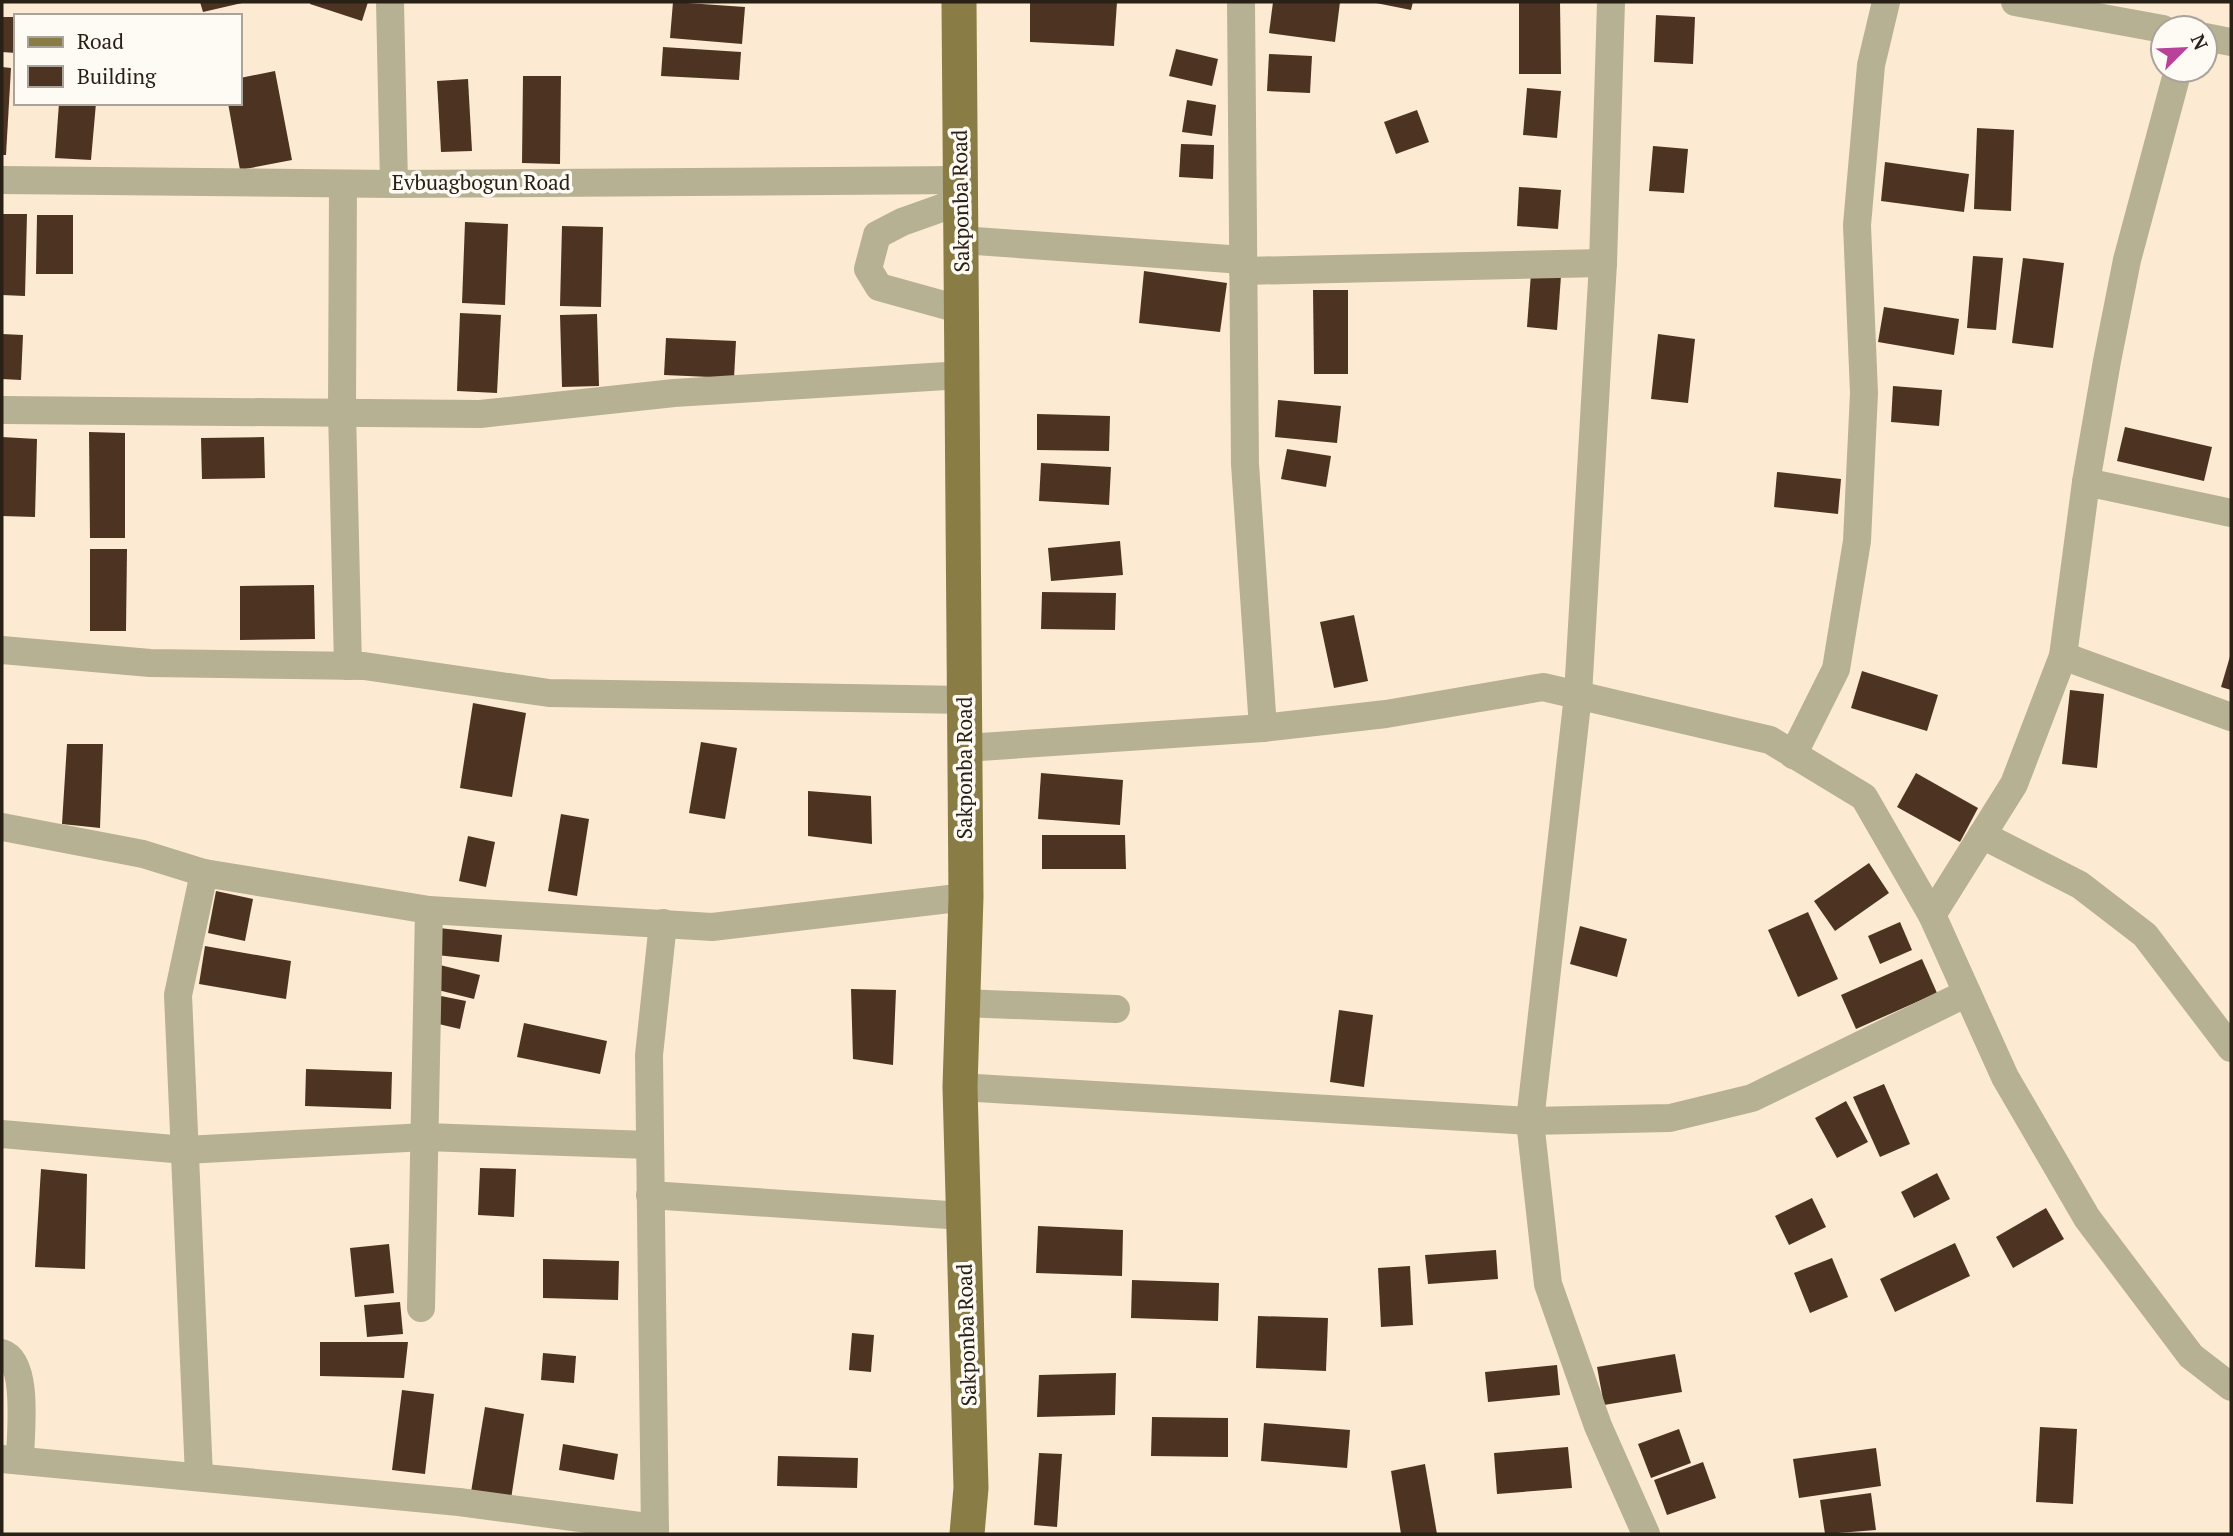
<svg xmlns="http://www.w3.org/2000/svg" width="2233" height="1536" viewBox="0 0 2233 1536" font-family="'PT Serif',serif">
<rect width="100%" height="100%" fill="#fcebd2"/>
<g fill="#4d3422">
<polygon points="200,2 242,2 242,3 203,12"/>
<polygon points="310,2 368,2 362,21 310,4"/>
<polygon points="673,2 745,7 742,44 670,38"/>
<polygon points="1030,2 1117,2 1114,46 1030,42"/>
<polygon points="1273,2 1340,2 1335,42 1269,33"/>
<polygon points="1371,2 1413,2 1411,10"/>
<polygon points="1519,2 1560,2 1561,74 1519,74"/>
<polygon points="1656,15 1695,17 1693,64 1654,62"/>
<polygon points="2,17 16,17 16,53 2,52"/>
<polygon points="663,47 741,52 739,80 661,76"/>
<polygon points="1176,49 1218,59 1212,86 1169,76"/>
<polygon points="1269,54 1312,56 1310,93 1267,91"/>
<polygon points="2,67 11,68 6,155 2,155"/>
<polygon points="275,71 292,160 240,170 228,103 240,103 240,78"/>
<polygon points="523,76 561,76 560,164 522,163"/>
<polygon points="468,79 472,151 441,152 437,81"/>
<polygon points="1527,88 1561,91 1557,138 1523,135"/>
<polygon points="1187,100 1216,105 1212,136 1182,132"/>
<polygon points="59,103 96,103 91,160 55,158"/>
<polygon points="1417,110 1429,142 1396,154 1384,122"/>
<polygon points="1977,128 2014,130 2011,211 1974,209"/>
<polygon points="1181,144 1214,145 1213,179 1179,177"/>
<polygon points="1653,146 1688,149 1684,193 1649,191"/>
<polygon points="1885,162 1969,174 1964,212 1881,201"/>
<polygon points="1519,187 1561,190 1558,229 1517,226"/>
<polygon points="2,214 27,214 25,296 2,295"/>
<polygon points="37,215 73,215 73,274 36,274"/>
<polygon points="465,222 508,224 505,305 462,303"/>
<polygon points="562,226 603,227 601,307 560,306"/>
<polygon points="1973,256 2003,258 1996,330 1967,328"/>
<polygon points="2023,258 2064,263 2053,348 2012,343"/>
<polygon points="1144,271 1227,283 1220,332 1139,323"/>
<polygon points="1531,273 1561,276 1557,330 1527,327"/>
<polygon points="1313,290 1348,290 1348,374 1314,374"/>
<polygon points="1884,307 1959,319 1954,355 1878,342"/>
<polygon points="460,313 501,315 497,393 457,391"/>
<polygon points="597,314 599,386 562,387 560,315"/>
<polygon points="2,334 23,335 21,380 2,379"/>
<polygon points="1658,334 1695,339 1688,403 1651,399"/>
<polygon points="666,338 736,341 734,378 664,375"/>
<polygon points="1893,386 1942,390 1939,426 1891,422"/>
<polygon points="1278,400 1341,406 1337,443 1275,437"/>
<polygon points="1037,414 1110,416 1109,451 1037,450"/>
<polygon points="2125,427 2212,447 2204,481 2117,461"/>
<polygon points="89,432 125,433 125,538 90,538"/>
<polygon points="2,437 37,439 35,517 2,516"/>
<polygon points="264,437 265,478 202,479 201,438"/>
<polygon points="1287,449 1331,456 1326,487 1281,479"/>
<polygon points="1041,463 1111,467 1109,505 1039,501"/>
<polygon points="1777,472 1841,479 1838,514 1774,507"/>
<polygon points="1120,541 1123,575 1051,581 1048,548"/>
<polygon points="90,549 127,549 126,631 90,631"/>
<polygon points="314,585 315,639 240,640 240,586"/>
<polygon points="1042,592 1116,593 1115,630 1041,629"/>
<polygon points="1354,615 1368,681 1334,688 1320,622"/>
<polygon points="2231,653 2231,690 2221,687"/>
<polygon points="1862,671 1938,695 1927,731 1851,708"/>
<polygon points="2070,690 2104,694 2097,768 2062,764"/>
<polygon points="473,703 526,713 512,797 460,788"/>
<polygon points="701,742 737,748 725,819 689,813"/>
<polygon points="67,744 103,744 100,828 62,824"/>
<polygon points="1041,773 1123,780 1120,825 1038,819"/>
<polygon points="1916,773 1978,808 1960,842 1897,807"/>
<polygon points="808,791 871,796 872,844 808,836"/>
<polygon points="561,814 589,819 577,896 548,891"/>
<polygon points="1042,835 1125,835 1126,869 1042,869"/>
<polygon points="468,836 495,842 486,887 459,881"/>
<polygon points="1869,863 1889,893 1835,931 1814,901"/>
<polygon points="216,891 253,899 245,941 208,933"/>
<polygon points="1808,912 1838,979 1798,997 1768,930"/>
<polygon points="1900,922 1912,950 1880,964 1868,936"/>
<polygon points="1580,926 1627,939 1617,977 1570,964"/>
<polygon points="439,928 502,935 499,962 437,955"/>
<polygon points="205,946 291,961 286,999 199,984"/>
<polygon points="1922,959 1937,993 1856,1029 1841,995"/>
<polygon points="440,965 480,975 474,999 434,989"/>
<polygon points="851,989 896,990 893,1065 853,1059"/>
<polygon points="436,995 466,1001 460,1029 430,1022"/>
<polygon points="1339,1010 1373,1015 1364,1087 1330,1082"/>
<polygon points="524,1023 607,1041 600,1074 517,1057"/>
<polygon points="306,1069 392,1072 391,1109 305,1106"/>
<polygon points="1884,1084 1910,1144 1880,1157 1853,1097"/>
<polygon points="1846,1101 1868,1142 1837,1158 1815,1118"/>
<polygon points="480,1168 516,1169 514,1217 478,1215"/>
<polygon points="41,1169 87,1174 85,1269 35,1267"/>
<polygon points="1937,1173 1950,1199 1914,1218 1901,1192"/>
<polygon points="1812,1198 1826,1227 1789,1245 1775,1216"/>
<polygon points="2046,1208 2064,1239 2013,1268 1996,1237"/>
<polygon points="1038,1226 1123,1230 1122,1276 1036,1273"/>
<polygon points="1955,1243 1970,1276 1895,1312 1880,1279"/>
<polygon points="389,1244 394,1293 355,1297 350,1248"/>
<polygon points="1496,1250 1498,1279 1428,1284 1425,1255"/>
<polygon points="1832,1258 1848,1297 1810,1313 1794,1273"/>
<polygon points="543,1259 619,1261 618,1300 543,1298"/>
<polygon points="1410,1266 1413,1325 1381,1327 1378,1268"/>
<polygon points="1132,1280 1219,1283 1218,1321 1131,1318"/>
<polygon points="400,1302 403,1334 367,1337 364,1305"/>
<polygon points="1258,1316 1328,1318 1326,1371 1256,1368"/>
<polygon points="852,1333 874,1335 871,1372 849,1370"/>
<polygon points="320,1342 408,1342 404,1378 320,1376"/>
<polygon points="543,1353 576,1356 574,1383 541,1380"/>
<polygon points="1675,1354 1682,1392 1604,1405 1597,1367"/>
<polygon points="1557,1365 1560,1395 1488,1402 1485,1372"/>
<polygon points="1116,1373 1115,1415 1037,1417 1039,1375"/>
<polygon points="402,1390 434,1394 425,1474 392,1470"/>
<polygon points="485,1407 524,1414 511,1499 471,1492"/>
<polygon points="1152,1417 1228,1418 1228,1457 1151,1456"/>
<polygon points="1264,1423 1350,1430 1347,1468 1261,1461"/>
<polygon points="2040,1427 2077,1429 2073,1504 2036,1502"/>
<polygon points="1679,1429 1691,1463 1651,1478 1638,1444"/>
<polygon points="563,1444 618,1454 614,1480 559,1470"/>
<polygon points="1568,1447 1572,1488 1497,1494 1494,1453"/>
<polygon points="1876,1448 1881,1486 1799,1498 1793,1459"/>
<polygon points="1039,1453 1062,1454 1057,1527 1034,1525"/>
<polygon points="778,1456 858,1458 857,1488 777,1486"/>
<polygon points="1703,1462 1716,1498 1667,1515 1654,1480"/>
<polygon points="1425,1464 1437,1534 1401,1534 1391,1471"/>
<polygon points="1871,1493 1876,1530 1825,1534 1820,1500"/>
</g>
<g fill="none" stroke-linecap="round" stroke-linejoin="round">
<g stroke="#b7b193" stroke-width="28">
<polyline points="390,2 394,184"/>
<polyline points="1241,2 1245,464 1263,728"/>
<polyline points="1611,2 1603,263 1578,695 1530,1121 1548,1284 1598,1426 1646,1534"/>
<polyline points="2015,2 2163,29"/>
<polyline points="2205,37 2231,42"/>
<polyline points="2,180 394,184 960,180"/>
<polyline points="343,184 342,411 348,666"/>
<polyline points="961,201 902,222 877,235 868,269 879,287 962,310"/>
<polyline points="961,240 1243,260"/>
<polyline points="1243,271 1603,263"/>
<polyline points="2,410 480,414 674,393 962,375"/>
<polyline points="2086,482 2231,513"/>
<polyline points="2,650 150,663 364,666 549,693 965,700"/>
<polyline points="2063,656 2231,717"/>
<polyline points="965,748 1263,728 1386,714 1543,687 1770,740 1864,797 1932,915 2005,1077 2087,1218 2191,1356 2231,1387"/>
<polyline points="1793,755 1836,669 1857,541 1864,393 1857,225 1871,65 1886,2"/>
<polyline points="2,827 143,854 204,873 429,910 712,927 966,897"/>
<polyline points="1982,835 2080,885 2145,935 2231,1048"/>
<polyline points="1932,915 2014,784 2063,656 2086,482 2107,361 2127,260 2178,70"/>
<polyline points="963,1003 1116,1009"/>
<polyline points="960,1087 1530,1121 1670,1118 1752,1098 1967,993"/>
<polyline points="2,1134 185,1150 425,1137 649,1145"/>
<polyline points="650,1195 963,1216"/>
<polyline points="421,1308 429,910"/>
<path d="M2,1353C30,1362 20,1436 20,1460"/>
<polyline points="2,1459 459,1502 655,1528"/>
<polyline points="199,1476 178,995 204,873"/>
<polyline points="655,1534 649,1055 663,923"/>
</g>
<polyline stroke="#897d45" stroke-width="35" points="959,2 966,897 960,1087 971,1488 967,1534"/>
</g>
<g text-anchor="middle" stroke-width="7" stroke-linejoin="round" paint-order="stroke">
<g font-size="21" fill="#292116" stroke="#fefaf4">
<text x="481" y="190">Evbuagbogun Road</text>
<text transform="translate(961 201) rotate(-91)" y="7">Sakponba Road</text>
<text transform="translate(965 768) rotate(-90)" y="7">Sakponba Road</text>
<text transform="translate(967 1335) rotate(-92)" y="7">Sakponba Road</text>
</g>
</g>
<rect width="2233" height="1536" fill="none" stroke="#292116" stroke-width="7"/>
<rect x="14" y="14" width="228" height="91" fill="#fefaf4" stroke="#a9a39b" stroke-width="2"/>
<rect x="28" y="37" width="35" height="10" fill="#897d45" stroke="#a9a39b" stroke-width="2"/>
<text x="77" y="49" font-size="21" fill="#292116">Road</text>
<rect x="28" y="66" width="35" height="21" fill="#4d3422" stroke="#a9a39b" stroke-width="2"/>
<text x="77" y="84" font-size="21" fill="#292116">Building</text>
<g transform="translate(2184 49) rotate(66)"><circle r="33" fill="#fefaf4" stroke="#a9a39b" stroke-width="2"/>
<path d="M0-5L12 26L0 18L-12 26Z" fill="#b8429a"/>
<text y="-10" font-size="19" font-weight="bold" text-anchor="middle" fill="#292116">N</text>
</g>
</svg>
